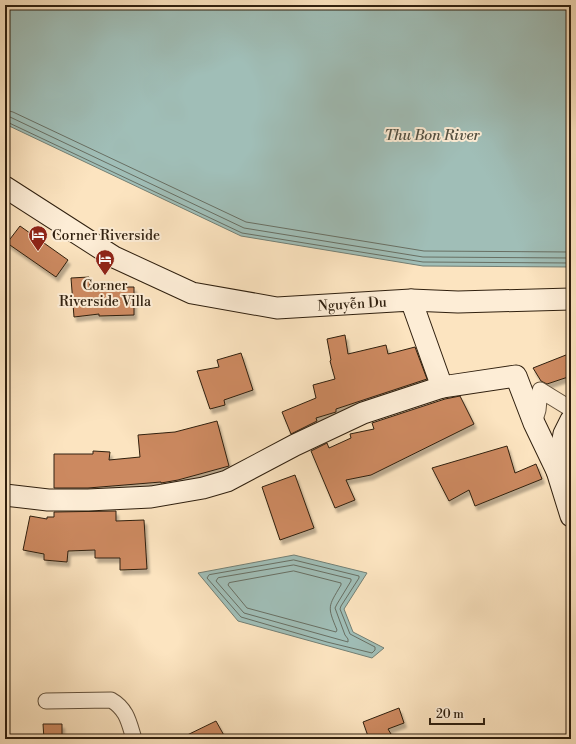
<svg xmlns="http://www.w3.org/2000/svg" width="576" height="744" viewBox="0 0 576 744" font-family="'Libre Bodoni',serif">
<defs>
<filter id="shadow"><feDropShadow dx="2.5" dy="4.5" stdDeviation="1" flood-color="#0004"/></filter>
</defs>
<rect width="100%" height="100%" fill="#fce4c0"/>
<filter id="stains"><feTurbulence type="fractalNoise" baseFrequency=".005" numOctaves="4"/><feColorMatrix values="0 0 0 0 .2 0 0 0 0 .09 0 0 0 0 .02 0 0 0 .5 -.17"/></filter>
<radialGradient id="worn" r=".72"><stop offset=".6" stop-color="#630" stop-opacity="0"/><stop offset="1" stop-color="#630" stop-opacity=".3"/></radialGradient>
<g fill="#a0beb7" stroke="#737f74">
<polygon points="5,5 571,5 571,267 423,266 241,236 5,124"/>
<polygon points="294,555 367,573 344,609 353,632 384,648 372,658 238,621 198,573"/>
</g>
<g fill="none" stroke-linecap="round" stroke-linejoin="round">
<g stroke="#686f63" stroke-width="1">
<polyline points="5,110 13,112 246,222 424,251 571,252"/>
<polyline points="5,116 10,117 244,228 423,257 571,258"/>
<polyline points="5,121 242,233 423,262 571,263"/>
<polygon points="294,560 359,576 359,578 341,606 340,609 350,634 375,647 375,650 372,653 327,642 241,617 207,578 209,575"/>
<polygon points="294,565 351,579 351,581 337,604 335,608 345,635 348,639 348,642 244,613 216,581 218,578"/>
<path d="M294,571L341,583V585C328,607 327,606 337,630L336,632L247,608L228,585L229,583Z"/>
</g>
</g>
<g fill="#cc8961" stroke="#30200f" filter="url(#shadow)">
<polygon points="20,226 68,260 56,277 7,243"/>
<polygon points="89,277 90,287 134,287 134,315 99,316 99,314 74,317 71,278"/>
<polygon points="345,335 348,354 386,345 388,354 415,347 427,379 336,409 336,412 316,418 317,421 291,434 282,412 316,398 313,385 335,379 330,361 331,360 327,339"/>
<polygon points="241,353 253,390 224,400 225,405 210,409 197,371 219,367 217,360"/>
<polygon points="571,353 571,376 547,384 541,381 533,368"/>
<polygon points="460,396 474,424 371,475 346,480 355,500 335,508 311,451 327,443 329,448 351,438 350,434 374,429 372,423 445,399"/>
<polygon points="217,421 229,466 178,480 161,483 161,482 88,488 54,488 54,454 93,454 93,451 110,452 109,460 140,457 138,435 175,432"/>
<polygon points="507,446 515,473 536,464 542,479 475,506 469,490 449,501 432,468"/>
<polygon points="295,475 314,528 280,540 262,487"/>
<polygon points="116,511 116,521 144,520 147,569 120,570 120,558 95,558 95,550 68,551 67,562 44,560 44,554 23,550 30,516 47,519 47,517 54,517 54,512"/>
<polygon points="399,708 404,723 388,729 394,739 369,739 363,722"/>
<polygon points="216,721 226,739 179,739"/>
<polygon points="43,724 62,724 62,739 44,739"/>
</g>
<g fill="none" stroke-linecap="round" stroke-linejoin="round">
<g stroke="#63513b" stroke-width="17">
<g id="street">
<polyline points="534,423 538,410 540,390 571,409"/>
<path d="M46,701L111,700C127,709 129,723 134,739"/>
</g>
</g>
<g stroke="#30200f" stroke-width="23">
<g id="secondary">
<path id="s1" d="M5,187L114,257L192,293L277,308L411,300L442,387L516,376L534,423L557,471L571,516"/>
<polyline points="411,300 458,302 571,299"/>
<polyline points="557,471 564,434 571,420"/>
<polyline points="5,495 48,500 88,500 151,497 203,488 227,481 295,445 363,413 442,387"/>
</g>
</g>
<use href="#street" stroke="#fdedd6" stroke-width="15"/>
<use href="#secondary" stroke="#fdedd6" stroke-width="21"/>
</g>
<defs>
<g id="hotel-pin" transform="scale(1)"><path d="M0 17L-7.5 6A9.5 9.5 0 1 1 7.5 6Z" fill="#8f2418" stroke="#fdedd6"/><path d="M-6-4.5h1.5V1H6V5H4.5V3h-9V5H-6ZM-4 0a1.8 1.8 0 1 1 3.6 0ZM.5 0V-2.5h3Q6-2.5 6 0Z" fill="#fff"/></g>
</defs>
<g fill-rule="evenodd">
<use href="#hotel-pin" x="38" y="235"/>
<use href="#hotel-pin" x="105" y="259"/>
</g>
<g text-anchor="middle" stroke-width="4" stroke-linejoin="round" paint-order="stroke">
<g font-size="14" fill="#30200f" stroke="#fdedd6" text-anchor="start">
<text x="52" y="240">Corner Riverside</text>
<text x="105" y="290" text-anchor="middle">Corner<tspan x="105" dy="16">Riverside Villa</tspan></text>
</g>
<g font-size="14" fill="#30200f" stroke="#fdedd6">
<text dy="5" stroke="none"><textPath href="#s1" startOffset="377">Nguyễn Du</textPath></text>
</g>
<g font-size="15" font-style="italic" fill="#524f41" stroke="#fdedd6">
<text x="432" y="140">Thu Bon River</text>
</g>
</g>
<rect width="576" height="744" fill="none" stroke="#fce4c0" stroke-width="20"/>
<rect x="6" y="6" width="564" height="732" fill="none" stroke="#30200f" stroke-width="2"/>
<rect x="10" y="10" width="556" height="724" fill="none" stroke="#30200f"/>
<path d="M430 718v6h54v-6" fill="none" stroke="#30200f" stroke-width="2"/>
<text x="436" y="718" font-size="12" fill="#30200f" stroke="#fdedd6" stroke-width="3" paint-order="stroke">20 m</text>
<rect width="100%" height="100%" filter="url(#stains)"/>
<rect width="100%" height="100%" fill="url(#worn)"/>
</svg>
